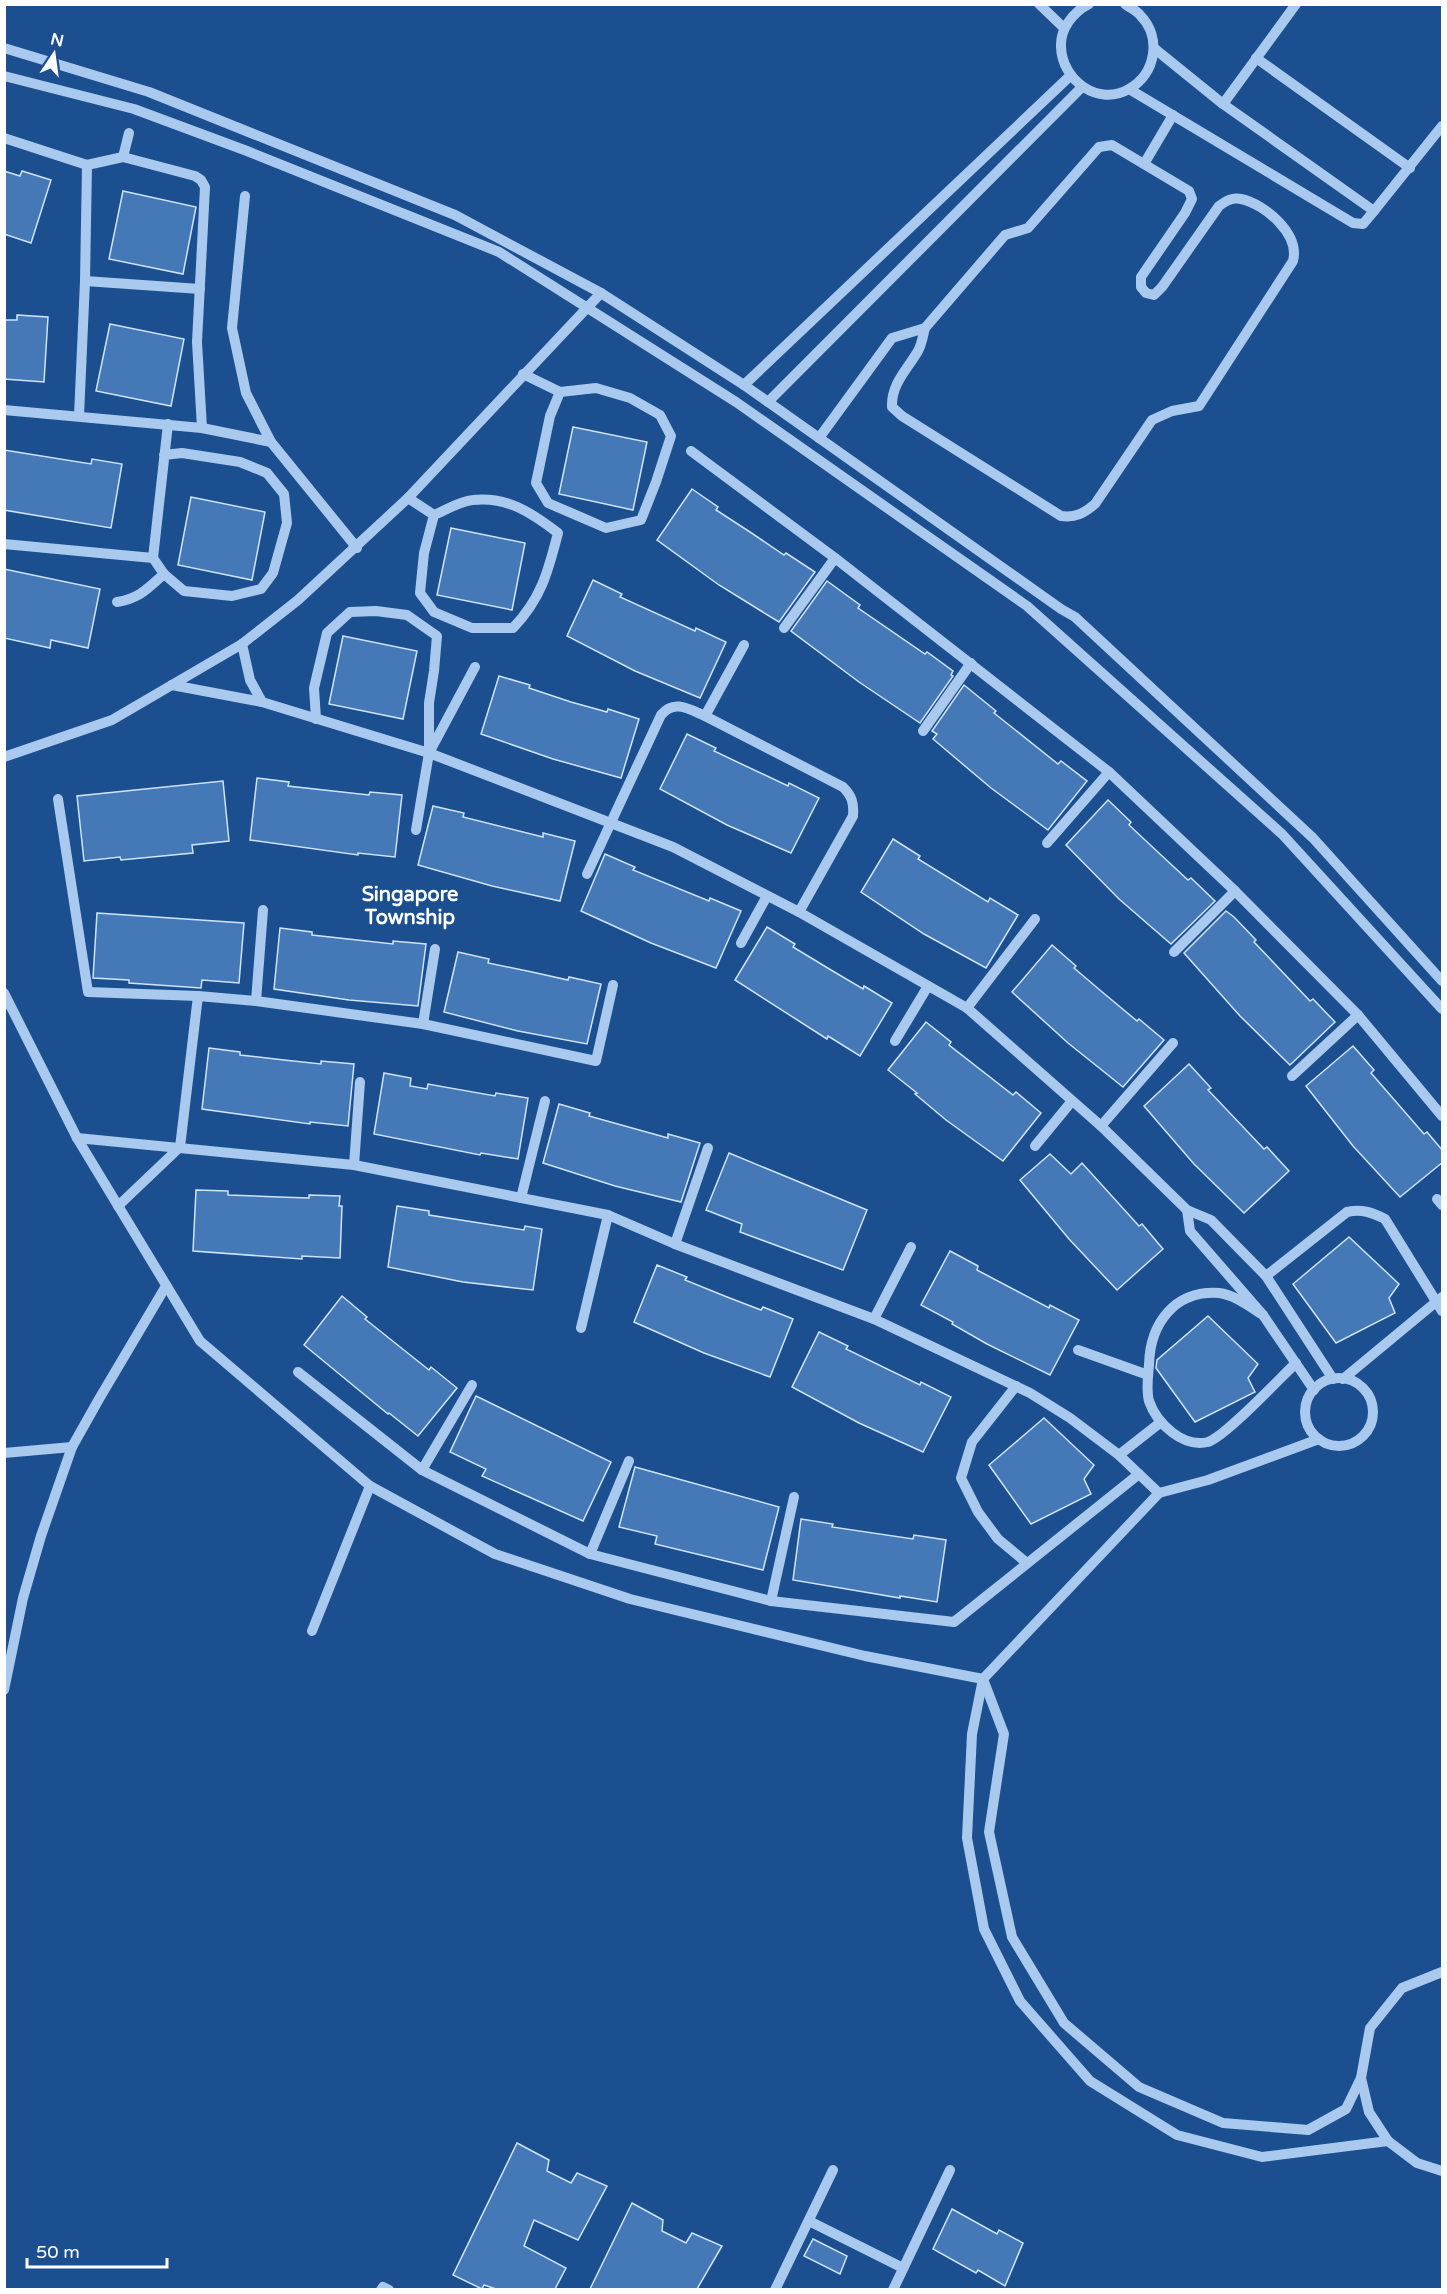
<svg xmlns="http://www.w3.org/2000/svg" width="1447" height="2294" viewBox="0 0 1447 2294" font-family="'Varela Round',sans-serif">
<rect width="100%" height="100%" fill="#1b4f8f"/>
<g fill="#4478b7" stroke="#cfe3fa" stroke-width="1.5">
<polygon points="4,171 20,176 22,171 51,180 31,243 4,234"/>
<polygon points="123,191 196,207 183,274 109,259"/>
<polygon points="17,315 48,317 44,382 4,379 4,320 17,320"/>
<polygon points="110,324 184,339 171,406 96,391"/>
<polygon points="573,427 647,442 633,510 559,494"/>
<polygon points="4,450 91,464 92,459 122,464 111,528 4,510"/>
<polygon points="692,489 718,507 716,510 750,532 784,555 786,553 815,572 779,622 719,585 657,540"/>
<polygon points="191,497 265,512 252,580 178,565"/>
<polygon points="451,528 525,543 512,610 437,595"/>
<polygon points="4,569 100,589 88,648 51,640 50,648 4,638"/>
<polygon points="593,580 622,594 620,597 695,631 696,628 726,642 700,698 635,671 567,636"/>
<polygon points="827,581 860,605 858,608 925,654 927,652 953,671 951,675 953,676 920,723 859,682 791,631"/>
<polygon points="343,636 417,651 403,719 329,704"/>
<polygon points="499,676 530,685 529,688 571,702 607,712 608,709 639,719 621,778 553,759 481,734"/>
<polygon points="964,685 996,711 994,713 1058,764 1061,761 1087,781 1048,830 991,788 933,739 937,734 932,731"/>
<polygon points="687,734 716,748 714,751 788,786 789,783 819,798 791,853 727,825 660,789"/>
<polygon points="257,778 289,782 288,786 369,795 370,792 402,795 395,857 358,853 358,855 250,840"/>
<polygon points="223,781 229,841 192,845 193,853 121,860 120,857 84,861 77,796"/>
<polygon points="1108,800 1131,822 1129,825 1161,855 1188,880 1191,878 1215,901 1171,944 1119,899 1066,845"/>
<polygon points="433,806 464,813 463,817 543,837 543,833 575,841 560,901 492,886 418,865"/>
<polygon points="893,839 920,856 918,859 988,902 990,898 1018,915 986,968 924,934 861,892"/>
<polygon points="605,854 635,867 633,870 709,901 710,898 741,911 716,968 651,943 581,911"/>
<polygon points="1226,911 1234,917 1256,940 1254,942 1310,1001 1313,999 1335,1022 1290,1065 1240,1016 1184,953"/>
<polygon points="97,913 244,923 239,983 202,980 201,988 129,983 129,980 93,978"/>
<polygon points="767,927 795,944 793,947 831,970 863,989 864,986 892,1003 860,1056 828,1036 827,1039 735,980"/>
<polygon points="280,928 312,932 312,935 393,944 393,941 426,944 418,1006 349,1000 274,989"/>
<polygon points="1052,945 1076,966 1074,968 1101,991 1137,1021 1139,1019 1164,1040 1123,1087 1068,1043 1012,992"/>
<polygon points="458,952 489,959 488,963 532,972 568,980 569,977 601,984 587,1044 518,1031 444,1012"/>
<polygon points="926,1022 951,1042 949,1045 1013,1095 1016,1092 1041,1113 1003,1161 946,1120 915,1094 917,1093 888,1070"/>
<polygon points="1353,1046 1374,1070 1371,1073 1424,1134 1427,1132 1443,1151 1443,1162 1400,1197 1353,1146 1306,1086"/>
<polygon points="209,1048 240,1052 240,1055 284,1060 321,1064 321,1061 354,1064 348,1126 310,1122 310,1124 202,1109"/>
<polygon points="1189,1064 1211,1088 1208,1090 1264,1149 1267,1147 1289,1171 1244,1213 1194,1164 1144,1106"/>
<polygon points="384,1073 411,1078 410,1086 427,1089 428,1084 495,1096 496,1093 528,1098 518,1159 481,1153 480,1155 374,1134"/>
<polygon points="559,1104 590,1113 589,1116 632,1128 668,1138 668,1134 700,1143 681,1202 615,1186 543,1163"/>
<polygon points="729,1153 867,1210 843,1270 740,1232 742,1224 706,1210"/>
<polygon points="1050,1154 1071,1174 1082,1163 1139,1226 1142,1224 1163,1249 1117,1290 1069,1239 1020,1180"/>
<polygon points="196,1190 228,1191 228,1195 279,1197 309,1198 309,1195 340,1196 339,1206 342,1206 340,1258 302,1256 302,1259 193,1251"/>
<polygon points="397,1206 429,1211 429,1215 524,1230 525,1226 542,1229 533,1290 463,1282 388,1267"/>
<polygon points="1349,1237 1399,1284 1389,1298 1395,1313 1336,1343 1293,1284"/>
<polygon points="950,1251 978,1266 977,1270 1049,1308 1050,1305 1079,1320 1050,1375 987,1344 952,1324 953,1322 921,1305"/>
<polygon points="657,1265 687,1277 685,1280 727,1297 761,1310 763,1307 793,1319 770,1377 704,1353 634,1322"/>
<polygon points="342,1296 367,1317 365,1319 429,1370 431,1367 457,1388 418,1436 389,1413 388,1414 304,1345"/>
<polygon points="1208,1316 1258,1364 1248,1378 1255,1392 1195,1422 1156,1368 1157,1360"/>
<polygon points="819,1332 848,1346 846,1349 920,1385 921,1382 951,1397 923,1452 859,1423 792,1387"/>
<polygon points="476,1396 611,1462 583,1521 482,1476 486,1469 450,1452"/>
<polygon points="1044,1418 1094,1465 1084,1479 1091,1494 1031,1524 989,1465"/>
<polygon points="635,1467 779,1507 763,1570 655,1544 657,1536 619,1527"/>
<polygon points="801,1519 833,1524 832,1527 913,1539 914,1535 946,1540 937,1602 900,1596 900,1598 793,1580"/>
<polygon points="517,2143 549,2160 547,2171 571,2183 577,2173 607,2186 578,2240 534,2220 524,2246 566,2268 555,2289 496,2289 484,2285 482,2289 453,2275"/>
<polygon points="632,2203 663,2220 662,2231 686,2243 692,2233 722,2246 697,2289 590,2289"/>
<polygon points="952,2209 997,2234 999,2230 1023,2243 1005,2286 978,2270 976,2273 933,2249"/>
<polygon points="813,2239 847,2256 840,2274 804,2256"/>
</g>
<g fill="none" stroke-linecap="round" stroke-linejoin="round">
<g stroke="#a9c9ee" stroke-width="10">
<polyline points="1039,4 1064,28"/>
<path d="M1089,4C1073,12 1060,29 1061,47C1062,80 1098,107 1129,89C1156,74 1162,37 1140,15C1137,11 1130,8 1125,4"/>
<polyline points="4,48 149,92 455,215 601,293 744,385 1061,609 1075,617 1313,838 1442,981"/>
<polyline points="1256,58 1410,168"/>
<polyline points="4,76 134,109 247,151 499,252 736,402 1027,606 1282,834 1442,1009"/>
<polyline points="1129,89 1353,223 1363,224 1374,211 1223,104 1155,49"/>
<polyline points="1223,104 1296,4"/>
<polyline points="4,138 87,165 123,157 129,133"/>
<polyline points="123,157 195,176 201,180 205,187 197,342 202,428"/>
<polyline points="1144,164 1173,115"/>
<polyline points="245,196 232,328 246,393 271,442 357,548"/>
<polyline points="1374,211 1442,126"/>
<polyline points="85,281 200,289"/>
<polyline points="523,374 560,392 596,388 630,398 660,415 671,436 656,482 641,520 606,528 548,503 536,483 550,416 560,392"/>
<polyline points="744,385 1070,76"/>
<polyline points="768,402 1082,87"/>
<polyline points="4,410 202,428 271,442"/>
<polyline points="79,416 85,281 87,165"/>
<path d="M819,438L892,338L925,328L1005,235L1028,228L1099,147L1112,145L1189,191L1192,199L1185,213L1141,277V287L1146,293L1154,295L1162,287L1219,206C1226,201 1232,197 1241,199C1265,204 1300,234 1293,261L1199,406L1172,411L1152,420L1095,504C1084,513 1076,518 1061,516L902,416L892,407C891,384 907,370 918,351C922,344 923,335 925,328"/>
<polyline points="691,451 835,558 1109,772 1235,891 1358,1015 1442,1116"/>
<polyline points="164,455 182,453 240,462 267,473 284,494 287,523 273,573 261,589 232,596 184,591 164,574 153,558 168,424"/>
<path d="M408,498L434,515C446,510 460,501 473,500C507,496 532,513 558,533C548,572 541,599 513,628H472L434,612L420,593L424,553L434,515"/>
<polyline points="4,544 153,558"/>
<path d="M117,602C140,598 147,589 164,574"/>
<polyline points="784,628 835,558"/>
<polyline points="242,644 250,680 262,702 429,753 673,847 799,912 967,1008 1101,1126 1187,1210 1211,1220 1266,1276 1333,1379"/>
<polyline points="172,685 262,702"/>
<path d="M705,716L843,787C852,796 854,803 853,816L799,912"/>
<polyline points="316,719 314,688 327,633 350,612 376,611 407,615 437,636 434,671 429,703 429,753"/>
<polyline points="923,731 971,663"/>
<polyline points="4,757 112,720 242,644 298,600 408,498 601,293"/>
<polyline points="58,799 88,992 198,996 256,1001 423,1024 596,1061 613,985"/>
<polyline points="416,830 429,753 475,667"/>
<polyline points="1047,843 1109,772"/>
<path d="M587,874L661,715C674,699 689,709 705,716L744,645"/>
<polyline points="741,943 767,896"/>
<polyline points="1174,952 1235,891"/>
<polyline points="4,993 77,1138 200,1341 370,1486 495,1554 630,1599 865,1656 983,1679"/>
<polyline points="256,1001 263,910"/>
<polyline points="967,1008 1035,919"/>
<polyline points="423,1024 435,949"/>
<polyline points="895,1041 928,986"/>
<polyline points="1292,1076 1358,1015"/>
<polyline points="1101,1126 1173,1043"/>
<polyline points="77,1138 354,1165 608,1215 675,1244 874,1319 1030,1393 1070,1418 1119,1455 1159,1493"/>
<polyline points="1035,1146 1072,1101"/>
<polyline points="354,1165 360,1082"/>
<polyline points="521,1198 545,1101"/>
<polyline points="1437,1199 1442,1205"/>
<polyline points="118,1206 180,1147 198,996"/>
<polyline points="1187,1210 1190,1231 1263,1315 1314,1390"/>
<polyline points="675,1244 708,1148"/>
<path d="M1266,1276L1347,1212C1362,1209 1371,1212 1385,1219L1442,1311"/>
<path d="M1263,1315C1250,1307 1235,1295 1219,1293C1175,1290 1150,1323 1149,1365C1148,1376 1146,1390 1149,1401C1157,1424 1183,1448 1208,1442C1225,1437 1279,1379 1296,1363"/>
<polyline points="874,1319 911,1247"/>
<polyline points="581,1328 608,1215"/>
<polyline points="1078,1350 1148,1375"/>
<polyline points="298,1372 422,1470 590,1554 771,1601 954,1622 1139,1474"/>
<circle cx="1339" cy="1412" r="34"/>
<polyline points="1343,1379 1442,1297"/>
<polyline points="1016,1386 972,1442 961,1478 978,1512 998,1539 1027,1563"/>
<polyline points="1319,1439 1208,1480 1159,1493 983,1679 972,1734 967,1838 984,1929 1020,2001 1090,2081 1177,2135 1262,2157 1388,2141"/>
<polyline points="4,1453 72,1447 99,1399 166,1286"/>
<polyline points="1119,1455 1161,1422"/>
<polyline points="422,1470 472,1385"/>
<polyline points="590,1554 629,1461"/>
<polyline points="771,1601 794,1497"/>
<polyline points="312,1631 370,1486"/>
<polyline points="983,1679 1004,1734 989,1832 1012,1937 1064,2023 1139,2087 1223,2123 1308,2130 1346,2109 1361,2078"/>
<polyline points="4,1690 23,1598 41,1536 72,1447"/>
<polyline points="1442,1972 1402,1988 1370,2028 1361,2078 1369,2112 1388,2141 1417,2163 1442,2171"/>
<polyline points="809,2221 903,2268"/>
<polyline points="381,2290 383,2287 389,2290"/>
<polyline points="775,2290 833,2170"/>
<polyline points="893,2290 950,2170"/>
</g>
</g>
<g text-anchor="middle" stroke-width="4.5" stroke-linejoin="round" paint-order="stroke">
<g font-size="20" font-weight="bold" fill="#fff" stroke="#1b4f8f">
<text x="410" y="901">Singapore<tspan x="410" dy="23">Township</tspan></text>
</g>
</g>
<rect width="1447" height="2294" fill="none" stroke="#ffffff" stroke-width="12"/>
<g transform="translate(54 54) rotate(13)" stroke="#1b4f8f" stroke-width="4.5" paint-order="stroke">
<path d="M0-4.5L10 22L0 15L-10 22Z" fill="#ffffff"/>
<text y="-9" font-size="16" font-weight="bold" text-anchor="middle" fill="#ffffff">N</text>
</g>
<path d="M27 2258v9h140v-9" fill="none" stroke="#ffffff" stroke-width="3"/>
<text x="36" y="2258" font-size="18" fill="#ffffff" stroke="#1b4f8f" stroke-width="4.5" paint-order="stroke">50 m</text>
</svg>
